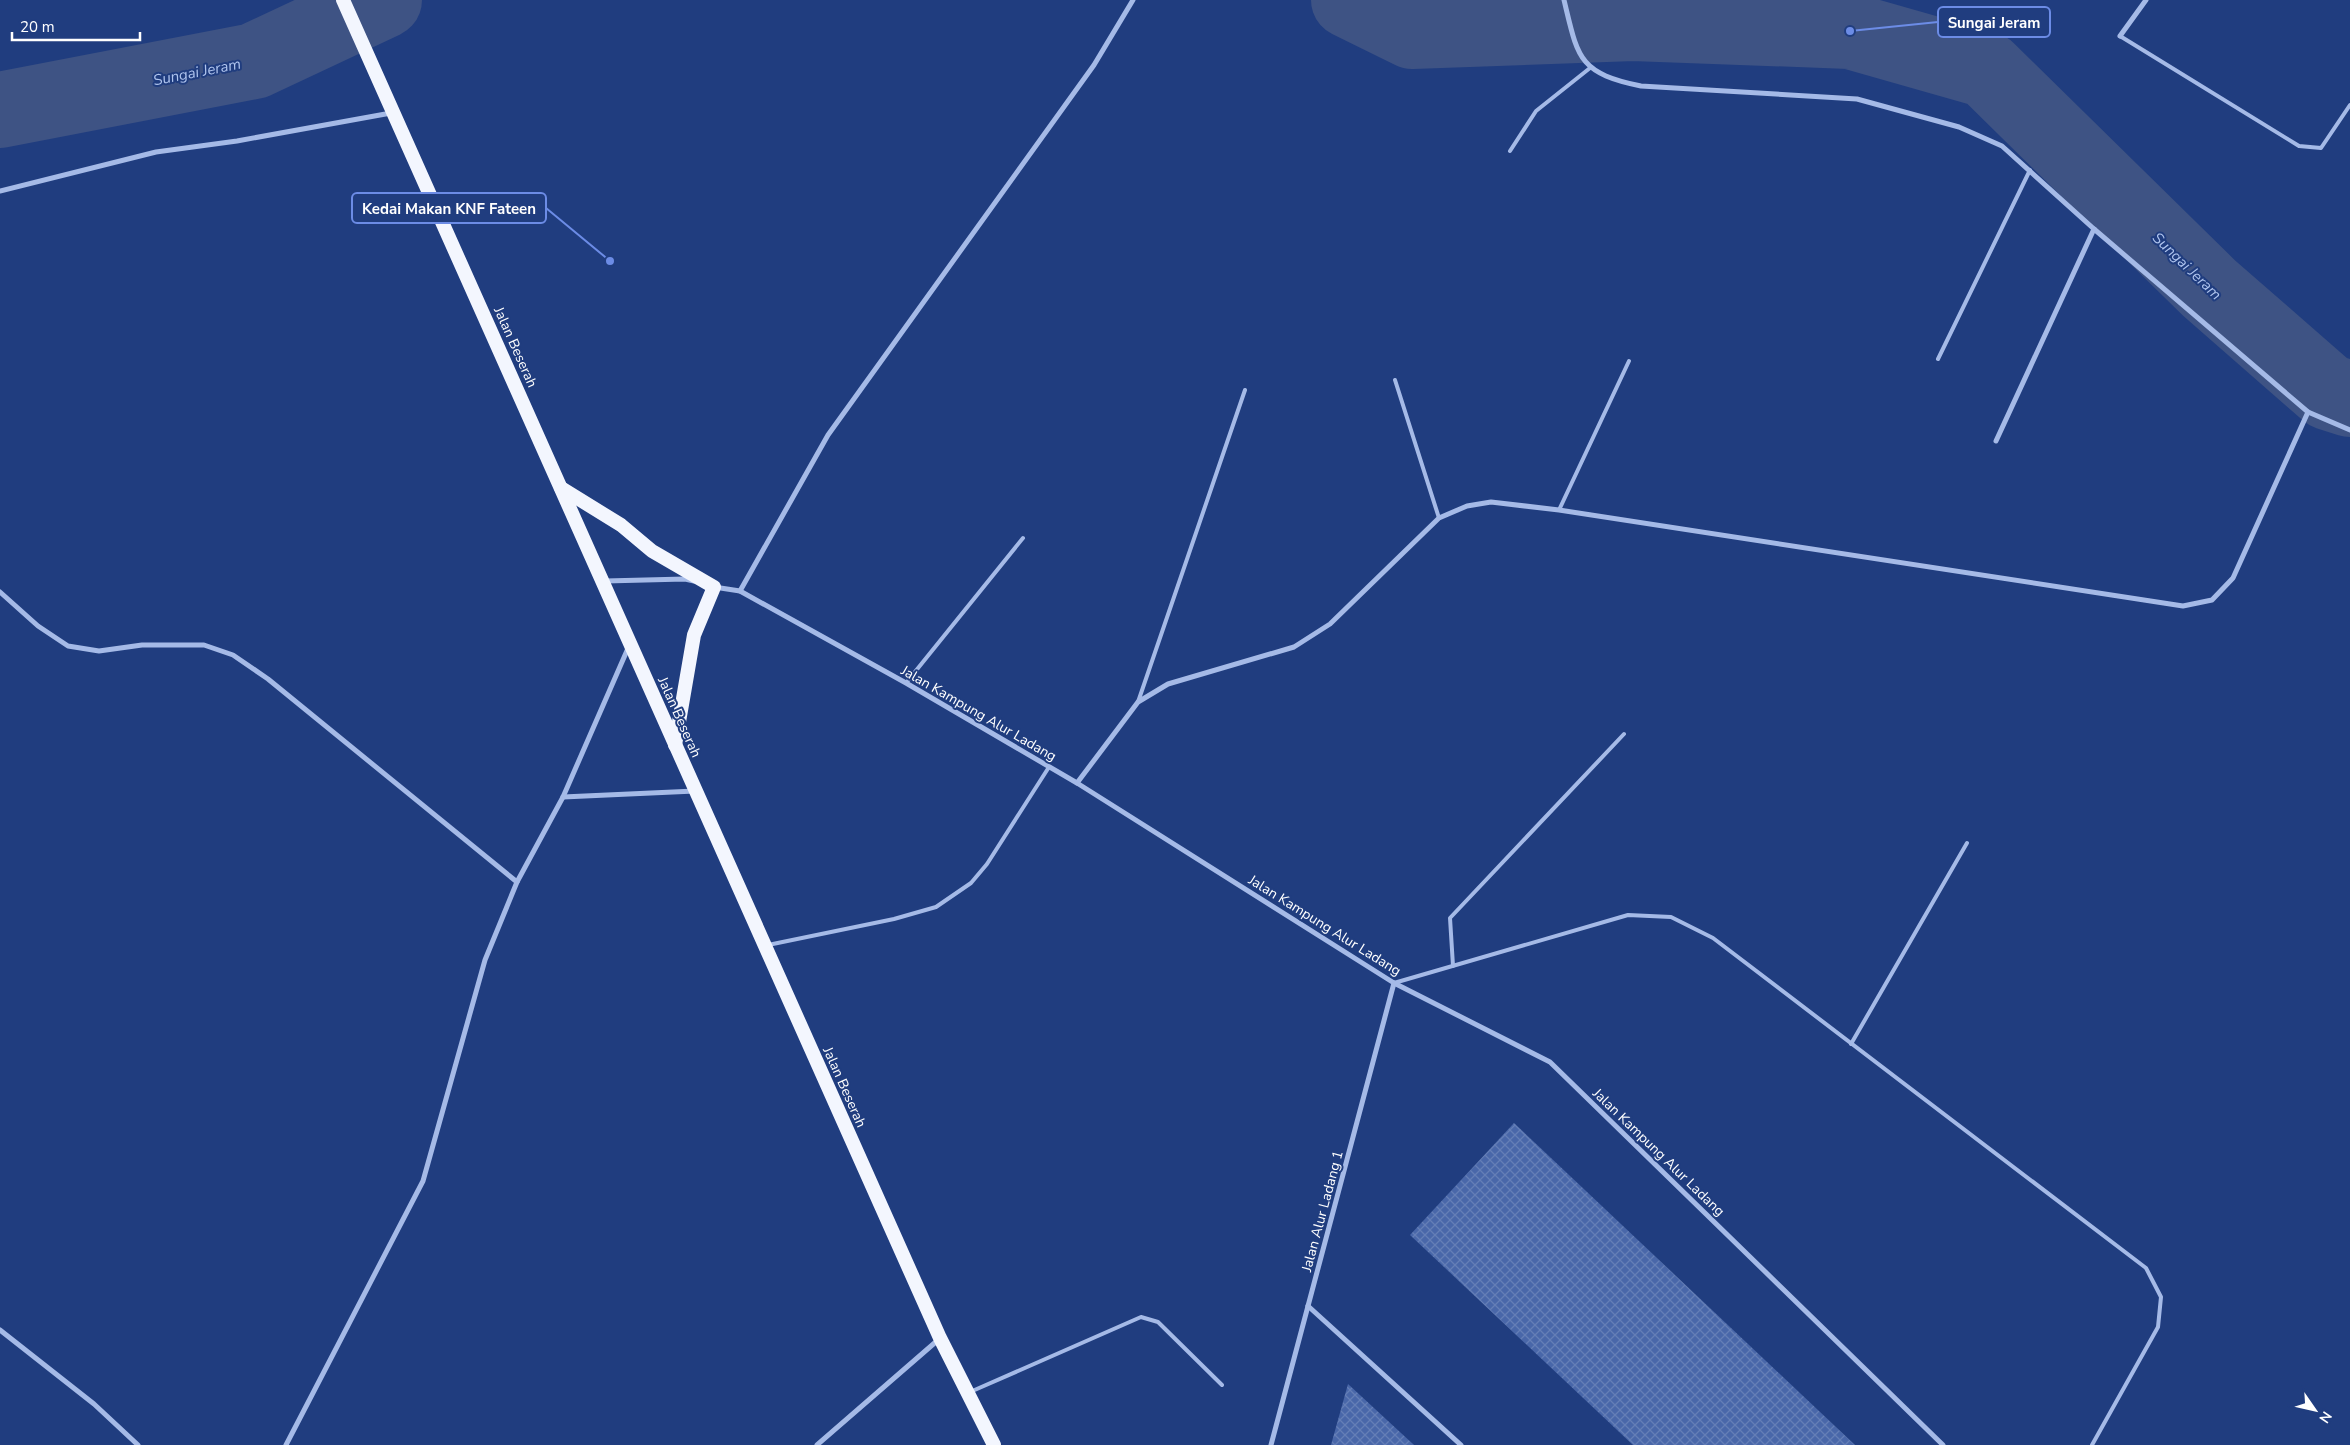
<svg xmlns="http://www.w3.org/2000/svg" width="2350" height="1445" viewBox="0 0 2350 1445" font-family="'Nunito Sans',sans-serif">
<defs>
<pattern id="building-cross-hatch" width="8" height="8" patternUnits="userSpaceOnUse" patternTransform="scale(1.25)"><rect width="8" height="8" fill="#4967a9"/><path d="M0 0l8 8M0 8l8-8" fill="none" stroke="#647eb6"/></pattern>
</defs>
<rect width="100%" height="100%" fill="#203d7f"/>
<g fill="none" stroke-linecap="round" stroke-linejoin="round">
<g stroke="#3e5384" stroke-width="76">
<polyline points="1349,0 1412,31 1633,23 1850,31 1987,70 2209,288 2328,392 2350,399"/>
<polyline points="0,110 254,61 384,0"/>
</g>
</g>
<g fill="url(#building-cross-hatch)">
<polygon points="1514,1123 1855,1445 1633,1445 1410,1235"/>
<polygon points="1348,1384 1414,1445 1331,1445"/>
</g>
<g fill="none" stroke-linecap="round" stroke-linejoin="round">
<g stroke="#a5bae7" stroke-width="4">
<polyline points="2120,36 2299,146 2321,148 2350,105"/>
<polyline points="1510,151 1536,111 1590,68"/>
<polyline points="1938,359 2030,170"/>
<polyline points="1395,380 1439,518"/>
<polyline points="1559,510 1629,361"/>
<polyline points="906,683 1023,538"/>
<polyline points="1138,702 1245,390"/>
<polyline points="768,945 894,919 936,907 971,883 987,864 1049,767"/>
<polyline points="1453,966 1450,918 1624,734"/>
<polyline points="1394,983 1628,915 1671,917 1713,938 2146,1268 2161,1297 2158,1327 2092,1445"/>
<polyline points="1851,1044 1967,843"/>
<polyline points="970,1392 1141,1317 1158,1322 1222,1385"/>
</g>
<g stroke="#a5bae7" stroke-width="5">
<path d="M1564,0C1578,58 1578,73 1641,86L1857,99L1959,127L2002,146L2094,229L2308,412L2350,430"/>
<polyline points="2120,36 2146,0"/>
<polyline points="0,191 156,152 237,141 391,113"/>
<polyline points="1996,441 2094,229"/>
<polyline points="605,581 685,579 694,581"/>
<polyline points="714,587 740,591 906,683 1077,783 1394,983 1550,1062 1943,1445"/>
<polyline points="740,591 828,435 1094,65 1133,0"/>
<polyline points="0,592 38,626 68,646 99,651 142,645 204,645 233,655 268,679 517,882"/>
<polyline points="1077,783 1138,702 1168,684 1294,647 1330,624 1439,518 1467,506 1491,502 1559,510 2183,606 2212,600 2233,578 2308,412"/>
<polyline points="563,797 695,791"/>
<polyline points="1308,1306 1461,1445"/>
<polyline points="0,1330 94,1404 138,1445"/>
<polyline points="286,1445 423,1181 485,960 517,882 563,797 629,646"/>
<polyline points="817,1445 938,1340"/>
<polyline points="1271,1445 1394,983"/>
</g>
<g stroke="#f3f6fe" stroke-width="14">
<polyline points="343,0 940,1338 994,1445"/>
<polyline points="561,488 621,525 652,551 714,587 694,635 675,745"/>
</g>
</g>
<g text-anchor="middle" stroke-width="4" stroke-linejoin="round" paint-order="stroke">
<g font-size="14" fill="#fff" stroke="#203d7f">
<text transform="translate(516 347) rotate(66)" y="5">Jalan Beserah</text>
<text transform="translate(979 713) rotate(30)" y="5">Jalan Kampung Alur Ladang</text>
<text transform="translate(680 717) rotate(66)" y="5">Jalan Beserah</text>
<text transform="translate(1325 925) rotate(32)" y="5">Jalan Kampung Alur Ladang</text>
<text transform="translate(845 1087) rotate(66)" y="5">Jalan Beserah</text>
<text transform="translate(1659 1152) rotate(44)" y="5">Jalan Kampung Alur Ladang</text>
<text transform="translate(1322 1211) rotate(-75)" y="5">Jalan Alur Ladang 1</text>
</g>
<g font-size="15" font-style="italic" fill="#b0c5ef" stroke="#203d7f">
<text transform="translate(197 72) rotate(-11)" y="5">Sungai Jeram</text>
<text transform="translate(2187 266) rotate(44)" y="5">Sungai Jeram</text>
</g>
</g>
<path fill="none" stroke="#6c8ce6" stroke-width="2" d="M1850 31L1938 22M610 261L546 208"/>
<g fill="#6c8ce6" stroke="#203d7f" stroke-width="2">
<circle cx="1850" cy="31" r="5"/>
<circle cx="610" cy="261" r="5"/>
</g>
<g fill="#203d7f" stroke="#6c8ce6" stroke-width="2">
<rect x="1938" y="7" width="112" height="30" rx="5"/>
<rect x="352" y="193" width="194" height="30" rx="5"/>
</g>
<g font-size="15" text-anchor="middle" font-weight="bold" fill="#fff">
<text x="1994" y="28">Sungai Jeram</text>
<text x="449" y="214">Kedai Makan KNF Fateen</text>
</g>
<g transform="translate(2315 1410) rotate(124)" stroke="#203d7f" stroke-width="4" paint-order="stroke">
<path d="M0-4L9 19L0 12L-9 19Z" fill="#ffffff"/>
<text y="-8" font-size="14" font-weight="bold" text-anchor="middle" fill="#ffffff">N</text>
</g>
<path d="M12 32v8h128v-8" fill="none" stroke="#ffffff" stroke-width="2.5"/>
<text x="20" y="32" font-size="15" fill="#ffffff" stroke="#203d7f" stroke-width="4" paint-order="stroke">20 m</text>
</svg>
